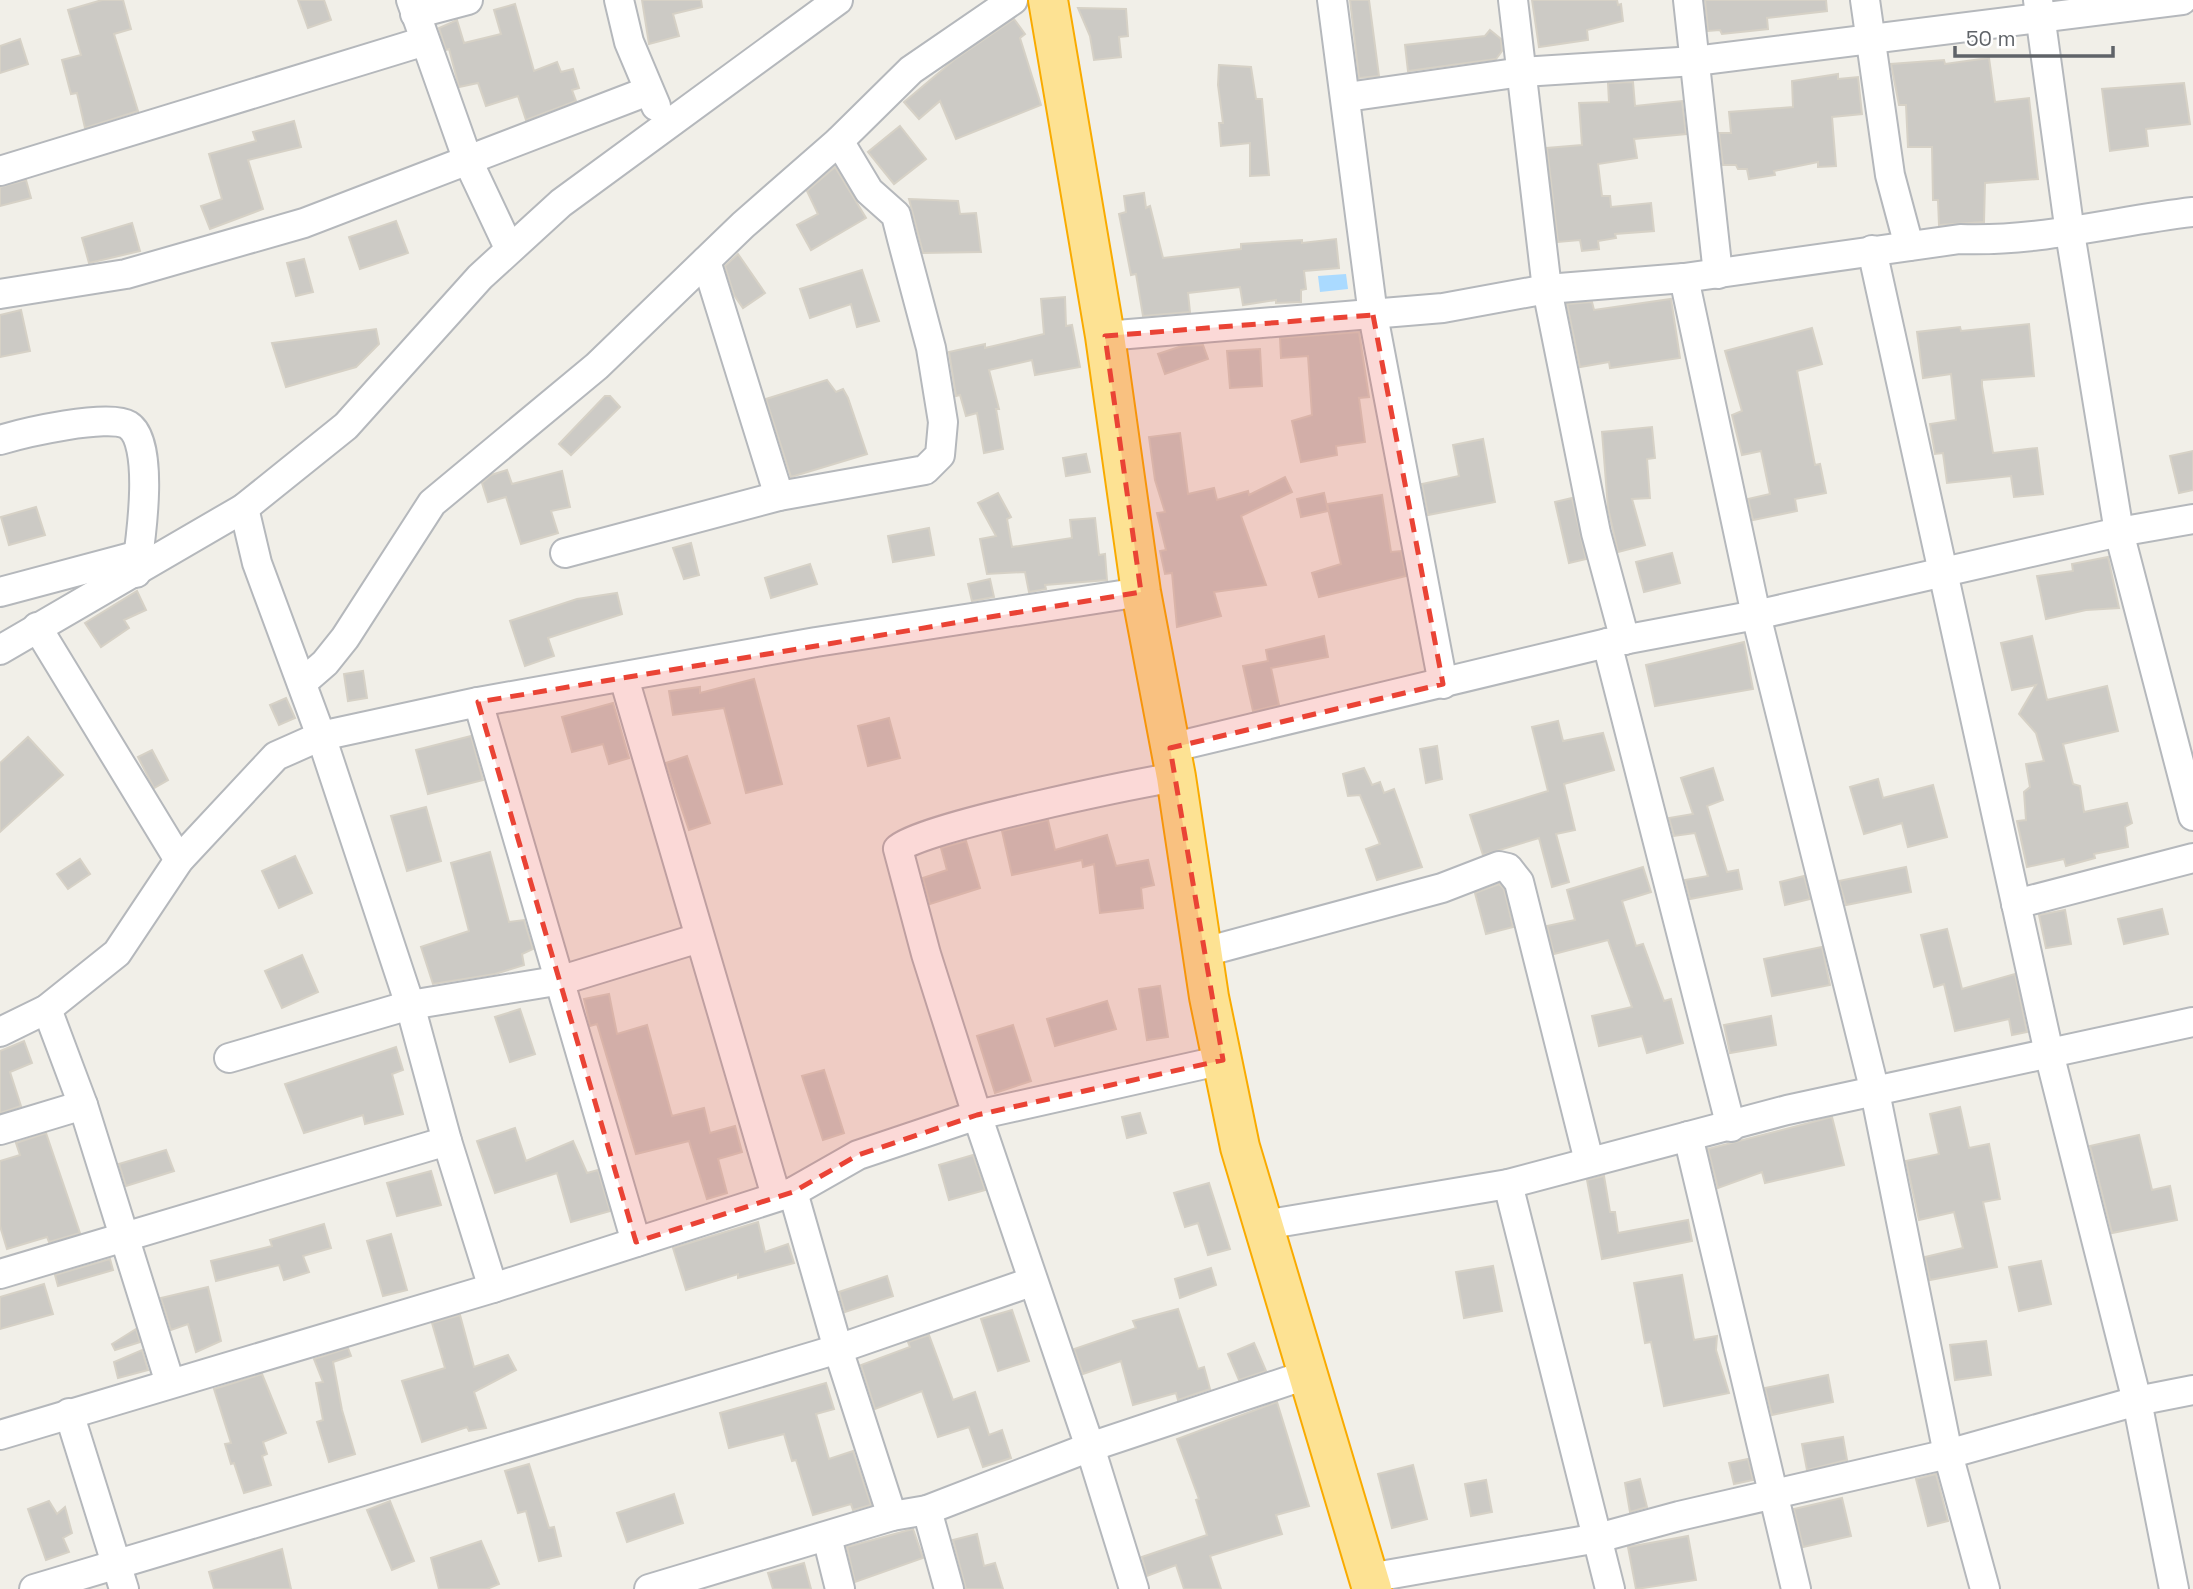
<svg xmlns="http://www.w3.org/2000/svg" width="2193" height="1589" viewBox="0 0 2193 1589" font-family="'Space Grotesk',sans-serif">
<rect width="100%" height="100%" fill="#f1efe8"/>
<polygon fill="#aadaff" points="1346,274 1348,289 1320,292 1318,276"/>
<g fill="#cccac5" stroke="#d6d1c6" stroke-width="2">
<polygon points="102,0 123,0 131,29 114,34 138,111 85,128 77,93 71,94 62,60 81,55 68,10"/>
<polygon points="298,0 324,0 331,20 308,28"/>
<polygon points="642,0 701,0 702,7 673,14 679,36 649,44"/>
<polygon points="1350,0 1369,0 1379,76 1359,78"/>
<polygon points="1532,0 1617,0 1618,5 1621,4 1623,21 1587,30 1588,40 1539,47"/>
<polygon points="1705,0 1826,0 1827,11 1767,18 1768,29 1722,34 1720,30 1708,31"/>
<polygon points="515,4 534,71 557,62 561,72 573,69 579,88 572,90 576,101 526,120 518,96 486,106 478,83 459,87 449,49 446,50 439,28 457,20 464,43 501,34 494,10"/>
<polygon points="1078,8 1126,9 1128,36 1119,37 1121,57 1094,60 1090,36"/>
<polygon points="1014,19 1025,34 1020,38 1041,105 956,139 940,101 919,119 904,102 954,60"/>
<polygon points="1490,30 1501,39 1502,51 1496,59 1408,71 1405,45 1485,36"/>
<polygon points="20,39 28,64 0,73 0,46"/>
<polygon points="1989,58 1995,102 2029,98 2038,179 1985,183 1984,222 1939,225 1938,200 1933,200 1932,147 1908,147 1906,105 1899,105 1891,64 1944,60 1945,64"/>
<polygon points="1219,65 1251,67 1256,99 1262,99 1269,175 1250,176 1250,143 1221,146 1219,123 1223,123 1218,85"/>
<polygon points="1838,74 1838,79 1858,77 1862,114 1832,117 1836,166 1818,167 1818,162 1774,171 1775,175 1749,179 1747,169 1738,169 1736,165 1723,165 1719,133 1731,133 1729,112 1793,107 1792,81"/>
<polygon points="1633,82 1635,106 1682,101 1686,134 1634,139 1637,158 1598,164 1602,196 1610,196 1611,207 1651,203 1654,231 1615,234 1616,238 1598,241 1599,249 1582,251 1580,240 1558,242 1547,148 1582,145 1579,103 1609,102 1608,83"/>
<polygon points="2184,83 2190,124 2146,129 2148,146 2110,151 2102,89"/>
<polygon points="294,121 301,147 248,160 263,209 210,229 201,206 222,199 209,154 256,141 253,132"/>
<polygon points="900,126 926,159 894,184 868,152"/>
<polygon points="835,167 866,218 811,250 797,225 818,214 807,191"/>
<polygon points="26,180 31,198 0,206 0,187"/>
<polygon points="1144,193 1146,208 1150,206 1163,258 1241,249 1241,244 1302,240 1302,243 1336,239 1339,268 1304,271 1306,289 1301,290 1301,302 1276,303 1276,300 1243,305 1240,287 1188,293 1190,312 1143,316 1136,274 1131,275 1119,214 1126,212 1124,196"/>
<polygon points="909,199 958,201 960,214 976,213 981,252 923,253"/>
<polygon points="396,221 408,253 360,269 349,237"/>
<polygon points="132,223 140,251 89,263 82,238"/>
<polygon points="738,254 765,293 743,308 734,295 725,266"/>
<polygon points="304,259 313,292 296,296 287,263"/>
<polygon points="862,270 879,321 857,327 851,304 810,318 800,289"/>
<polygon points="1065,297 1066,326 1072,325 1080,367 1035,375 1032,360 989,370 999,409 996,409 1003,449 984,453 977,413 966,416 960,395 956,396 949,352 985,344 985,348 1044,334 1041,299"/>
<polygon points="1671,299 1680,358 1610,368 1609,362 1580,367 1567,304 1592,302 1594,310"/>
<polygon points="21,310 30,351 0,357 0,315"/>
<polygon points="2029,324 2034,376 1982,380 1982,386 1993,453 2037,448 2043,494 2014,497 2011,476 1947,483 1943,453 1935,454 1930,424 1956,420 1951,374 1923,378 1917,332 1960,327 1961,331"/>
<polygon points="1812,328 1822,364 1797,371 1815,465 1820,464 1826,493 1795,499 1797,511 1753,520 1748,499 1770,494 1761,451 1742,455 1732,415 1742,411 1725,351"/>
<polygon points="376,329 379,344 356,367 286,387 272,343"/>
<polygon points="1359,332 1369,397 1359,398 1365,442 1336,446 1337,455 1301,462 1292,421 1312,415 1308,356 1281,358 1280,338"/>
<polygon points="1203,345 1208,359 1165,374 1158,354 1182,346"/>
<polygon points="1260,349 1262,386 1230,388 1227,351"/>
<polygon points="827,380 836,392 843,389 848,398 867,454 791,477 766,399"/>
<polygon points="605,396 610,396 620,407 571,455 559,444"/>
<polygon points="1652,427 1655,458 1647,459 1650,498 1632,499 1645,545 1618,552 1608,508 1602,432"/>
<polygon points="1180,433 1188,494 1214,488 1217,500 1248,491 1249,495 1285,477 1292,492 1241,516 1266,585 1214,592 1221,616 1177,627 1172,573 1165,574 1160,551 1166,550 1157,513 1165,512 1155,480 1149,437"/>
<polygon points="1483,439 1495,502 1428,515 1422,484 1459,476 1453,445"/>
<polygon points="2193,451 2193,490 2179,493 2170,456"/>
<polygon points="1086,454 1090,472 1066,476 1063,458"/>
<polygon points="507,470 512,484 562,471 570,507 551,511 558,533 521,544 506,497 488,502 482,483 491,475"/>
<polygon points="998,493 1011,517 1007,519 1012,547 1072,538 1070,520 1095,518 1099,555 1105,554 1107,580 1045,585 1046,589 1029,592 1025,572 987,574 980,539 996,536 978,503"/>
<polygon points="1324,493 1328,511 1301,517 1297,499"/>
<polygon points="1382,495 1391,552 1401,551 1406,576 1319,597 1312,573 1341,564 1327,504"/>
<polygon points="1572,498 1586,559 1569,563 1555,502"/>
<polygon points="36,507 45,535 9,545 1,517"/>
<polygon points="929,528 934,555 893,562 888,536"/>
<polygon points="691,543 699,575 684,579 673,548"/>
<polygon points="1672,553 1680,583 1644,592 1636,562"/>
<polygon points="2108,557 2119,608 2086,610 2046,619 2037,576 2073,571 2072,564"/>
<polygon points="810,564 817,584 771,598 765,578"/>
<polygon points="990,579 994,597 972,601 968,584"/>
<polygon points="137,591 146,610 124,620 129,628 101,647 85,623"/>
<polygon points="617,593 622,614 548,638 554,656 525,666 510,621 577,599"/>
<polygon points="1324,636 1328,657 1271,668 1279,705 1253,711 1243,666 1268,661 1266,650"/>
<polygon points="2032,636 2047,700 2107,686 2118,731 2063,744 2073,784 2080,786 2084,812 2127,803 2132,823 2125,827 2128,847 2094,854 2095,858 2066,866 2064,859 2027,867 2017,821 2026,820 2024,792 2030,787 2026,764 2044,761 2036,733 2019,714 2036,685 2012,690 2001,643"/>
<polygon points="1744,642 1753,689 1655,706 1646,665"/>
<polygon points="363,671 367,698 348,701 344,674"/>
<polygon points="754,679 782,784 746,793 724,708 673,715 669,691 700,687 700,693"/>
<polygon points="286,698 295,718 279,725 270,705"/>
<polygon points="613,703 629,758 609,764 603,744 572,752 562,717"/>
<polygon points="889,718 900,758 868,766 858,726"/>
<polygon points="1558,721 1563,741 1603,733 1614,770 1564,784 1575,830 1556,834 1569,882 1552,887 1539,838 1483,855 1470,815 1548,791 1532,727"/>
<polygon points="471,736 483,780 428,794 416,750"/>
<polygon points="28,737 63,775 0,832 0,763"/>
<polygon points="1437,746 1442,779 1426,783 1420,749"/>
<polygon points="152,750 168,780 154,788 138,757"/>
<polygon points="687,756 710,823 689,830 666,763"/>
<polygon points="1364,768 1372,785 1380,782 1384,793 1394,789 1422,867 1377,880 1366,849 1380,844 1360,795 1348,796 1343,774"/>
<polygon points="1713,768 1723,800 1707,806 1727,872 1738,870 1742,889 1690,899 1685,880 1708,876 1695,833 1674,836 1669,818 1693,814 1681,778"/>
<polygon points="1878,779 1883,798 1933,785 1947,837 1908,847 1902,823 1864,834 1850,787"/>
<polygon points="426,807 441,861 407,871 391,816"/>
<polygon points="1048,820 1055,850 1107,835 1116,866 1148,860 1154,885 1141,888 1143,908 1100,913 1094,864 1083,867 1082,860 1012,875 1002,831"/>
<polygon points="966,841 980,888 930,904 923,878 947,870 941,848"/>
<polygon points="490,852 509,922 524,920 533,949 522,954 524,965 495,974 433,984 421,947 469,931 451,863"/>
<polygon points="295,856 312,893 279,908 262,871"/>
<polygon points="80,859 90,874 68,889 57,874"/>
<polygon points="1643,867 1651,892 1622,901 1636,946 1643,944 1664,1001 1671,999 1683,1043 1647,1053 1642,1036 1599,1046 1592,1016 1632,1007 1608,940 1554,954 1547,926 1575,920 1567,890"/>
<polygon points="1906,867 1911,892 1846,905 1839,881"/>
<polygon points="1804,876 1810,899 1785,905 1780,882"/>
<polygon points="1499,884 1504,889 1513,927 1486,934 1475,893"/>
<polygon points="2162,909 2168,934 2124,944 2118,919"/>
<polygon points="2065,910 2071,944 2046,948 2039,915"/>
<polygon points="1947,929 1962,989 2015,974 2027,1032 2012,1035 2009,1019 1955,1031 1944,984 1934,987 1921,935"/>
<polygon points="1822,947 1830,985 1772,996 1764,959"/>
<polygon points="302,955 318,992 282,1008 265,971"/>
<polygon points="1160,986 1168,1037 1147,1040 1139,989"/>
<polygon points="609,994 617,1034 647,1025 672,1116 704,1108 710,1133 735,1126 742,1152 718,1159 727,1193 707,1199 689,1141 636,1154 597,1024 590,1026 584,999"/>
<polygon points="1107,1001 1116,1029 1055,1046 1047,1019"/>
<polygon points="520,1009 535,1054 510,1062 495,1017"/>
<polygon points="1771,1016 1776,1045 1730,1053 1724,1025"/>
<polygon points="1013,1025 1031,1081 995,1093 977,1036"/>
<polygon points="24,1041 32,1063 10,1072 21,1106 0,1113 0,1051"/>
<polygon points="396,1047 403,1070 392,1074 403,1114 365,1124 363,1115 304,1133 285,1084"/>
<polygon points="824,1070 844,1133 823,1140 802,1076"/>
<polygon points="1960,1107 1969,1148 1989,1144 2000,1199 1983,1202 1997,1267 1930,1280 1925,1257 1963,1248 1954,1212 1919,1220 1906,1161 1939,1154 1930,1114"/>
<polygon points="1140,1113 1146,1133 1127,1138 1122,1117"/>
<polygon points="1832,1117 1844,1165 1765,1183 1762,1172 1718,1188 1708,1149"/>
<polygon points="515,1128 526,1161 573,1141 587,1173 598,1170 610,1211 571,1222 557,1173 495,1193 477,1141"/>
<polygon points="46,1133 80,1233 49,1242 47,1237 7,1249 0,1226 0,1161 20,1155 16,1143"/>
<polygon points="2139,1135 2152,1190 2170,1186 2177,1220 2112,1233 2090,1146"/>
<polygon points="166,1150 174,1171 126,1186 119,1164"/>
<polygon points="973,1155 985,1190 949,1200 939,1165"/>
<polygon points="431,1171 441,1205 397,1216 387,1183"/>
<polygon points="1604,1176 1610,1212 1615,1212 1618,1233 1688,1220 1692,1241 1602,1259 1587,1180"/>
<polygon points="1209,1183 1230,1249 1208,1255 1198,1223 1185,1227 1174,1193"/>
<polygon points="758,1222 765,1252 788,1244 794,1263 738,1278 738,1274 686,1290 673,1248"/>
<polygon points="324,1224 331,1248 303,1256 309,1272 284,1280 279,1265 216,1281 211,1261 272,1246 270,1240"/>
<polygon points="391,1234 407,1290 383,1296 367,1241"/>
<polygon points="110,1259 113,1270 58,1286 55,1275"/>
<polygon points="2041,1261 2051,1304 2019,1311 2009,1267"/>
<polygon points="1493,1266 1502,1311 1464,1318 1456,1272"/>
<polygon points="1211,1268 1216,1285 1180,1298 1175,1279"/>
<polygon points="1682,1275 1694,1340 1717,1336 1716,1350 1729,1393 1664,1406 1651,1342 1645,1343 1634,1283"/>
<polygon points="887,1276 893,1296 845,1312 839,1292"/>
<polygon points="44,1284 53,1314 0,1329 0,1297"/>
<polygon points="208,1287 221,1341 196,1352 188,1324 171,1330 161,1298"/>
<polygon points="1178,1309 1198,1369 1204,1367 1210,1389 1178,1400 1176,1393 1133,1405 1121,1361 1083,1374 1074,1349 1136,1328 1133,1321"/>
<polygon points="1012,1310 1029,1361 998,1371 981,1319"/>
<polygon points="460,1315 474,1367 508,1355 516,1370 474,1392 486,1428 469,1431 467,1427 422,1442 402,1381 445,1368 432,1323"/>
<polygon points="136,1329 140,1342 115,1350 112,1344"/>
<polygon points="929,1335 953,1400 975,1392 989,1435 1002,1430 1011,1458 983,1467 969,1427 938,1437 922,1391 875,1409 861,1365 910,1347 908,1342"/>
<polygon points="1986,1341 1991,1375 1955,1380 1950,1345"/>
<polygon points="1254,1343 1266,1371 1239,1380 1228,1354"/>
<polygon points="348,1348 351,1356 333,1362 342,1410 355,1454 329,1462 317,1422 323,1420 316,1383 323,1382 314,1359"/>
<polygon points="142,1350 148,1370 118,1378 114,1362"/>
<polygon points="262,1374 286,1433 263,1442 267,1454 262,1456 271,1485 244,1493 234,1463 231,1464 225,1444 231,1443 214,1389"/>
<polygon points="1828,1375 1833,1402 1772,1415 1765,1388"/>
<polygon points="826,1383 834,1409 816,1414 829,1459 853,1451 871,1505 853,1510 851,1504 813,1515 796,1460 792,1461 784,1434 729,1448 720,1413"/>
<polygon points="1277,1402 1309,1506 1276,1515 1282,1534 1210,1556 1221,1589 1184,1589 1176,1565 1147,1576 1142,1557 1207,1535 1196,1500 1199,1499 1177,1439"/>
<polygon points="1843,1437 1847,1460 1807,1470 1802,1444"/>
<polygon points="1748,1459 1753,1480 1734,1484 1729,1463"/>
<polygon points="529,1464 549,1528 554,1527 561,1556 539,1561 526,1511 518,1513 505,1471"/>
<polygon points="1413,1465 1427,1519 1392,1528 1378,1474"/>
<polygon points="1936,1474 1948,1521 1928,1526 1916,1479"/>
<polygon points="1640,1479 1647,1507 1630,1512 1625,1483"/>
<polygon points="1486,1480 1492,1512 1471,1516 1465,1484"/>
<polygon points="674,1494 683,1523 627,1542 617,1513"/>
<polygon points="1842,1498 1851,1536 1803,1547 1794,1509"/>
<polygon points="49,1501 57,1514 65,1507 72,1533 63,1538 69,1552 46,1560 28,1509"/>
<polygon points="390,1501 414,1561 392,1570 367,1510"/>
<polygon points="913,1529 923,1558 855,1582 847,1547"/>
<polygon points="977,1534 984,1566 995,1563 1003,1589 966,1589 953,1540"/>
<polygon points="1688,1536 1696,1580 1636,1589 1628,1547"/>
<polygon points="481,1541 499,1584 487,1589 439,1589 431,1558"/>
<polygon points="282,1549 291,1589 214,1589 209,1572"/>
<polygon points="804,1563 811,1589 773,1589 768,1573"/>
</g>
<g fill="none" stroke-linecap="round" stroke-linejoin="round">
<g stroke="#b5b8bc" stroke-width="32">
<g id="minor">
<polyline points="411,0 468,161 509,248"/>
<polyline points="619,0 629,42 656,106"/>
<polyline points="1332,0 1373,315 1443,684"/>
<polyline points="1513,0 1547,289 1596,533 1625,640"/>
<polyline points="1688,0 1718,274"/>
<polyline points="1865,0 1890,175 1909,246"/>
<polyline points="2038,0 2070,233 2119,532 2193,816"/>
<polyline points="415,14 468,0"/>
<polyline points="1347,97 1522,72 1695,61 2182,0"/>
<polyline points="0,171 425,41"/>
<polyline points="1872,250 2049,1053 2137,1401 2174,1589"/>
<polyline points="706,261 779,496"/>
<polyline points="1684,278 1756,615 1875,1092 1948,1454 1985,1589"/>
<polyline points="0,294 126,274 304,223 648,91"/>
<path d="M1105,336L1443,308L1547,289L1684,278L1960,239C2039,242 2115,221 2193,212"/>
<path d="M0,440C23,433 109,413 128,425C156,442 140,544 136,573"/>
<polyline points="244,508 257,563 321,736 410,1005 447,1141 493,1288"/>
<polyline points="565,553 779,496 925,470 940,455 943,422 931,348 902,239 896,215 869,191 839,141"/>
<polyline points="0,592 139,555"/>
<polyline points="37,627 179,860"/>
<polyline points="1607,643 1731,1127"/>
<polyline points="0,650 244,508 346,426 480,277 561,203 838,0"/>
<polyline points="624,678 776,1196"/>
<polyline points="302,683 325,663 345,638 432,503 597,366 743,225 839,141 911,70 1013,0"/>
<polyline points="478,702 636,1242"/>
<polyline points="1170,748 1607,643 1756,615 2119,532 2193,519"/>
<polyline points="2016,904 2193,858"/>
<polyline points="1201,953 1442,888 1499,866 1508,868 1519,882 1589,1161"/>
<polyline points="47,1009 83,1105 170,1383"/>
<polyline points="0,1032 47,1009 117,953 179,860 276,756 321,736 478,702 816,642 1141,592"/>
<polyline points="229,1058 410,1005 562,980 699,938"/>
<polyline points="0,1130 83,1105"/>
<polyline points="1688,1136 1796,1589"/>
<polyline points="1508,1184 1610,1589"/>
<polyline points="793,1192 838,1349 892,1516"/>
<polyline points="1264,1225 1508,1184 1787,1110 2193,1022"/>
<polyline points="0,1274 447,1141"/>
<polyline points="69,1413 124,1589"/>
<polyline points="0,1435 493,1288 793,1192 858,1155 977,1115 1223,1060"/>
<polyline points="927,1510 949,1589"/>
<polyline points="827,1537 840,1589"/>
<polyline points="1369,1578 1598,1538 1679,1516 1948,1454 2137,1401 2193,1390"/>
<polyline points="34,1589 838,1349 1031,1282"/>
<polyline points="649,1589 892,1516 927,1510 1090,1447 1309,1374"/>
<path d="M1134,1589L1090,1447L977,1115L926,954L898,849C917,828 1135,784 1176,777"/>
</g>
</g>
<g stroke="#f9ab00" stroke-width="42">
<polyline id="highway" points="1048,0 1105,336 1141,592 1176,777 1209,997 1240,1147 1372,1589"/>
</g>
<use href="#minor" stroke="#fff" stroke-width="28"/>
<use href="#highway" stroke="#fde293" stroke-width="38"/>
</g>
<path fill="#ea4335" fill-opacity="0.2" stroke="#ea4335" stroke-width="5" stroke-dasharray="14 9" stroke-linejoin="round" d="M1373,315L1443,684L1170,748L1223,1060L977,1115L858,1155L793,1192L636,1242L478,702L1141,592L1105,336Z"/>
<path d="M1955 46v10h158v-10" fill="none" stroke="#5f6368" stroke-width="3.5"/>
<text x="1966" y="46" font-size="21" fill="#5f6368" stroke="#ffffff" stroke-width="5" paint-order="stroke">50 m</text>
</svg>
